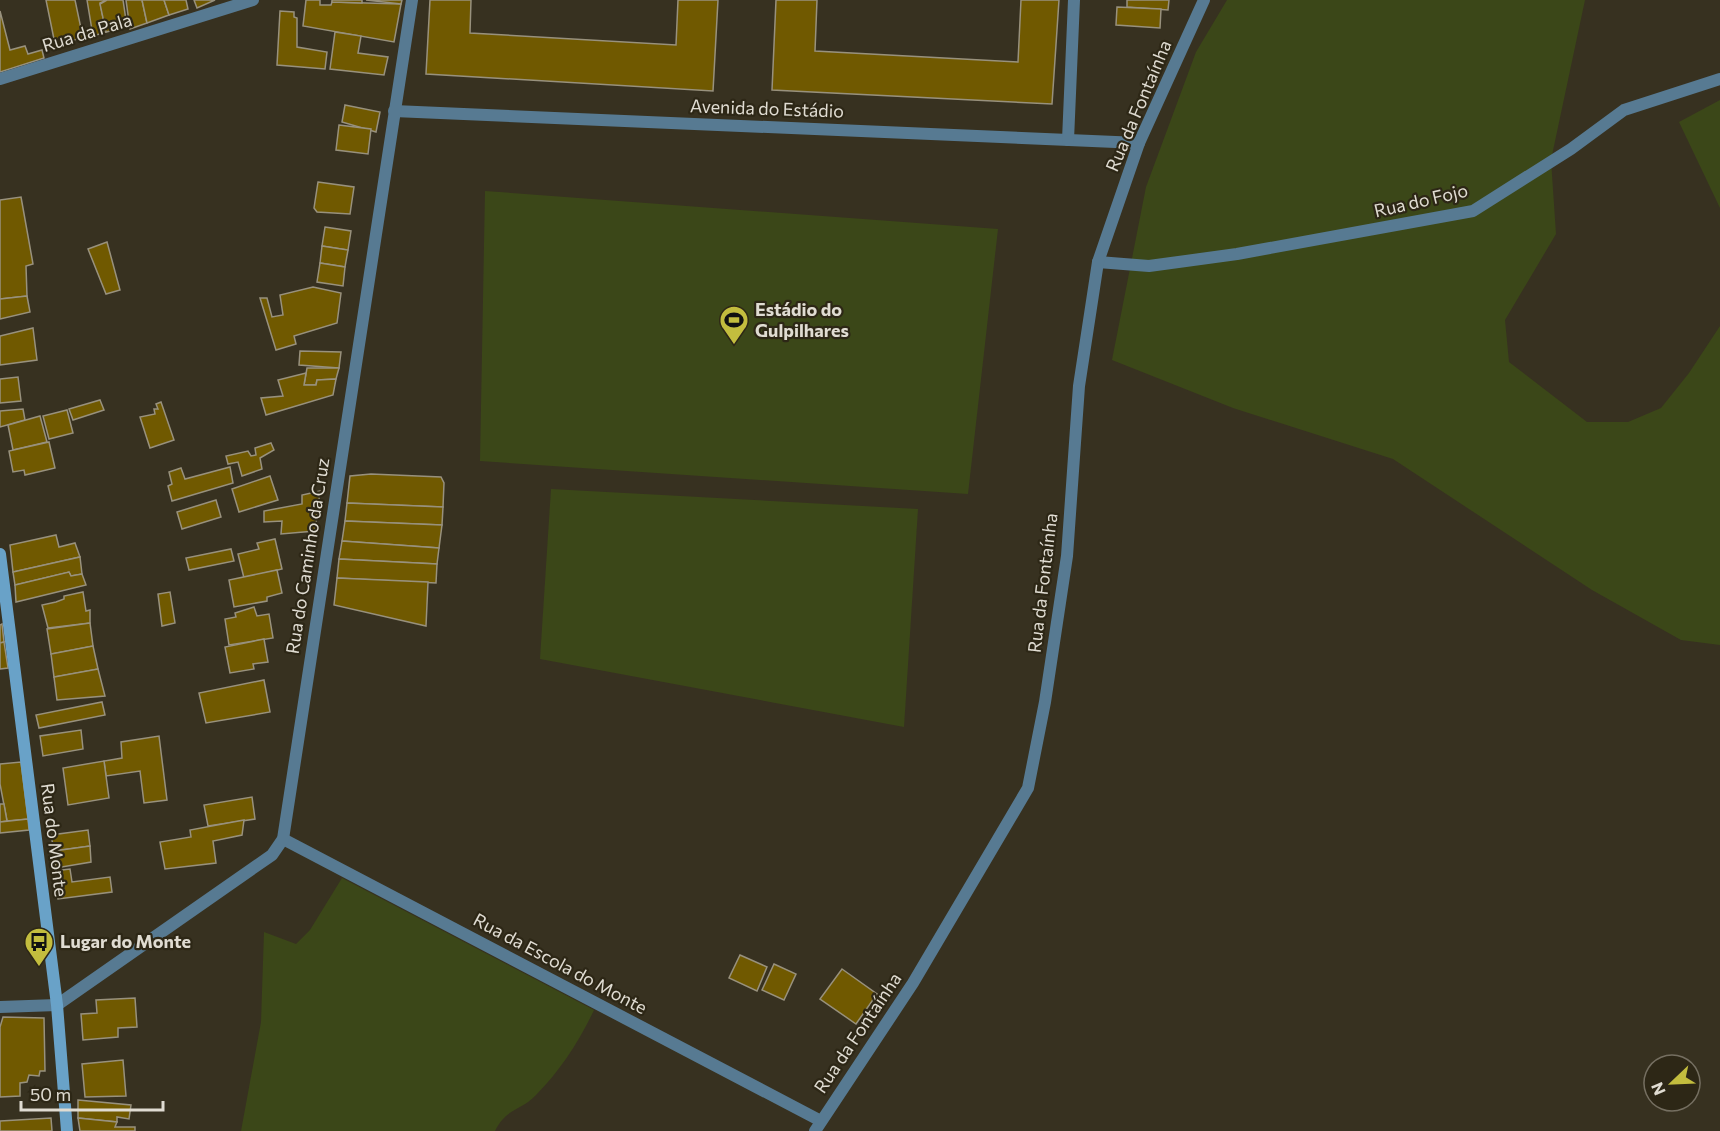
<svg xmlns="http://www.w3.org/2000/svg" width="1720" height="1131" viewBox="0 0 1720 1131" font-family="Commissioner,sans-serif">
<rect width="100%" height="100%" fill="#373120"/>
<g fill="#3b4718">
<polygon points="1227,0 1585,0 1551,160 1556,234 1505,320 1509,362 1587,422 1628,422 1661,408 1689,373 1720,326 1720,645 1681,640 1592,590 1393,459 1233,408 1112,360 1146,187 1196,52"/>
<polygon points="1720,100 1720,208 1679,122"/>
<polygon points="485,191 998,229 968,494 480,461"/>
<polygon points="551,489 918,509 904,727 540,659"/>
<path d="M342,878L594,1010C580,1040 560,1071 536,1095C521,1111 506,1108 495,1131H241L261,1022L264,932L296,944L310,930Z"/>
</g>
<g fill="#705900" stroke="#98917d" stroke-width="1.5">
<polygon points="46,0 75,0 83,38 55,44"/>
<polygon points="87,0 107,0 100,3 106,32 93,36"/>
<polygon points="107,0 123,0 127,27 106,32 100,4"/>
<polygon points="126,0 142,0 147,23 130,29"/>
<polygon points="142,0 164,0 169,15 147,23"/>
<polygon points="164,0 186,0 188,9 169,15"/>
<polygon points="194,0 215,0 197,8"/>
<polygon points="306,0 320,0 320,5 331,5 332,2 401,4 394,42 303,26"/>
<polygon points="332,0 362,0 362,3 332,2"/>
<polygon points="366,0 402,0 401,4"/>
<polygon points="430,0 471,0 470,33 676,45 678,0 718,0 713,91 426,74"/>
<polygon points="776,0 817,0 815,51 1018,62 1021,0 1059,0 1052,104 772,90"/>
<polygon points="1127,0 1169,0 1168,10 1127,7"/>
<polygon points="1117,7 1161,9 1160,28 1116,25"/>
<polygon points="0,11 10,50 25,46 28,54 42,50 44,58 0,72"/>
<polygon points="280,11 294,12 294,17 297,18 297,47 327,52 325,69 277,65"/>
<polygon points="335,32 361,36 358,53 388,57 384,75 330,69"/>
<polygon points="345,105 380,112 376,132 342,122"/>
<polygon points="339,125 371,129 368,154 336,150"/>
<polygon points="318,182 354,187 350,214 317,212 314,208"/>
<polygon points="21,197 33,264 26,266 27,296 0,299 0,200"/>
<polygon points="325,227 351,231 348,250 322,246"/>
<polygon points="107,242 120,290 106,294 88,249"/>
<polygon points="322,246 348,250 345,267 320,263"/>
<polygon points="320,263 345,267 343,286 317,282"/>
<polygon points="313,287 341,293 337,323 294,336 296,344 276,350 260,298 267,298 272,317 283,315 280,295"/>
<polygon points="27,296 30,312 0,319 0,299"/>
<polygon points="33,328 37,360 0,365 0,336"/>
<polygon points="300,351 341,352 339,368 299,365"/>
<polygon points="307,368 339,368 336,379 317,380 316,385 304,385"/>
<polygon points="306,373 304,385 316,385 317,380 336,379 333,395 266,415 261,398 283,396 278,380"/>
<polygon points="18,377 21,401 0,403 0,379"/>
<polygon points="100,400 104,410 73,420 69,409"/>
<polygon points="161,402 174,440 150,448 140,417 155,414 154,409 158,409 156,404"/>
<polygon points="23,409 25,420 0,427 0,411"/>
<polygon points="67,410 73,433 49,439 43,416"/>
<polygon points="40,416 47,442 13,450 8,425"/>
<polygon points="49,442 55,468 25,475 24,470 13,472 9,451"/>
<polygon points="271,443 274,450 260,458 262,469 242,476 238,462 228,464 226,456 248,451 251,456 256,455 255,448"/>
<polygon points="230,467 233,483 172,501 168,486 172,484 169,472 181,468 185,479"/>
<polygon points="371,474 441,477 444,483 443,507 347,503 350,476"/>
<polygon points="270,476 278,500 239,512 232,489"/>
<polygon points="320,491 315,531 281,534 282,521 264,522 264,511 302,504 302,495"/>
<polygon points="216,500 221,517 182,529 177,512"/>
<polygon points="347,503 443,507 442,525 345,521"/>
<polygon points="345,521 442,525 439,548 342,541"/>
<polygon points="56,535 59,547 75,543 80,557 13,572 10,545"/>
<polygon points="275,539 282,569 244,578 238,554 259,549 257,543"/>
<polygon points="342,541 439,548 437,564 339,559"/>
<polygon points="231,549 234,561 189,570 186,558"/>
<polygon points="80,557 82,574 71,576 69,572 15,585 13,572"/>
<polygon points="339,559 437,564 436,583 337,578"/>
<polygon points="277,570 282,593 267,597 267,601 234,607 229,580"/>
<polygon points="69,572 71,576 82,574 86,585 16,602 15,585"/>
<polygon points="337,578 428,582 426,626 334,605"/>
<polygon points="83,592 86,611 90,610 90,623 48,628 42,605 56,602 64,599 64,596"/>
<polygon points="170,592 175,623 162,626 158,594"/>
<polygon points="254,607 257,616 269,614 273,638 229,645 225,619 236,617 235,613"/>
<polygon points="90,623 93,646 51,654 47,629"/>
<polygon points="2,624 4,642 0,643 0,625"/>
<polygon points="264,639 268,662 253,664 254,669 230,673 225,647"/>
<polygon points="4,642 8,668 0,669 0,643"/>
<polygon points="93,646 98,669 54,677 51,654"/>
<polygon points="98,669 105,696 57,700 54,677"/>
<polygon points="264,680 270,712 206,723 199,693"/>
<polygon points="102,702 105,715 39,728 36,715"/>
<polygon points="81,730 83,749 43,756 40,736"/>
<polygon points="159,736 167,800 144,803 140,771 106,776 104,761 122,758 121,742"/>
<polygon points="104,761 109,798 68,805 63,768"/>
<polygon points="21,762 28,819 7,821 0,784 0,764"/>
<polygon points="252,797 255,819 208,826 204,805"/>
<polygon points="0,804 4,804 7,821 0,822"/>
<polygon points="28,819 29,830 0,833 0,822"/>
<polygon points="244,820 242,835 213,841 216,863 165,869 160,842 191,837 190,830"/>
<polygon points="88,830 90,846 54,851 51,835"/>
<polygon points="90,846 91,862 56,868 54,851"/>
<polygon points="70,869 72,882 110,877 112,892 58,899 54,871"/>
<polygon points="740,955 767,967 757,991 729,978"/>
<polygon points="774,964 796,974 784,1000 762,990"/>
<polygon points="842,969 877,994 856,1024 820,999"/>
<polygon points="135,998 137,1027 118,1028 118,1037 83,1040 81,1014 97,1013 96,1000"/>
<polygon points="3,1017 44,1018 45,1071 40,1071 39,1076 29,1075 27,1082 20,1083 20,1096 0,1097 0,1027"/>
<polygon points="123,1060 126,1096 85,1097 82,1064"/>
<polygon points="78,1100 131,1105 129,1119 117,1117 117,1122 78,1118"/>
<polygon points="51,1118 52,1131 0,1131 0,1121"/>
<polygon points="78,1118 117,1122 115,1127 135,1127 135,1131 80,1131"/>
</g>
<g fill="none" stroke-linecap="round" stroke-linejoin="round">
<g stroke="#577a92" stroke-width="12">
<polyline points="0,79 253,0"/>
<polyline points="394,111 1139,143"/>
<polyline points="1068,140 1074,0"/>
<polyline points="1098,262 1149,266 1237,254 1473,211 1571,149 1624,110 1720,79"/>
<polyline points="283,839 821,1121"/>
<polyline points="0,1007 57,1005 272,855 283,839 412,0"/>
<polyline points="815,1131 913,983 1028,788 1045,702 1067,556 1079,386 1098,262 1139,143 1204,0"/>
</g>
<polyline stroke="#69a2c8" stroke-width="12" points="0,554 57,1005 67,1131"/>
</g>
<defs>
<g id="stadium-pin" transform="scale(1.5)"><path d="M0 17L-7.5 6A9.5 9.5 0 1 1 7.5 6Z" fill="#c3bd3e" stroke="#2d2716"/><path d="M0-5a6.5 5 0 1 0 0 10a6.5 5 0 1 0 0-10ZM-3.5-1.8h7v3.6h-7Z" fill="#111"/></g>
<g id="bus-pin" transform="scale(1.5)"><path d="M0 17L-7.5 6A9.5 9.5 0 1 1 7.5 6Z" fill="#c3bd3e" stroke="#2d2716"/><path d="M-5-6H5V4H4V6H2V4H-2V6H-4V4H-5ZM-3.5-4V0h7V-4ZM-3.5 1.2v1.5H-2V1.2ZM2 1.2v1.5H3.5V1.2Z" fill="#111"/></g>
</defs>
<g fill-rule="evenodd">
<use href="#stadium-pin" x="734" y="320"/>
<use href="#bus-pin" x="39" y="942"/>
</g>
<g text-anchor="middle" stroke-width="4.5" stroke-linejoin="round" paint-order="stroke">
<g font-size="18" fill="#e0dcd2" stroke="#2d2716">
<text transform="translate(87 33) rotate(-17)" y="6">Rua da Pala</text>
<text transform="translate(1139 106) rotate(-67)" y="6">Rua da Fontaínha</text>
<text transform="translate(767 109) rotate(2)" y="6">Avenida do Estádio</text>
<text transform="translate(1421 201) rotate(-13)" y="6">Rua do Fojo</text>
<text transform="translate(308 556) rotate(-81)" y="6">Rua do Caminho da Cruz</text>
<text transform="translate(1043 583) rotate(-83)" y="6">Rua da Fontaínha</text>
<text transform="translate(54 840) rotate(83)" y="6">Rua do Monte</text>
<text transform="translate(560 964) rotate(28)" y="6">Rua da Escola do Monte</text>
<text transform="translate(858 1033) rotate(-56)" y="6">Rua da Fontaínha</text>
</g>
<g font-size="18" font-weight="bold" fill="#e0dcd2" stroke="#2d2716" text-anchor="start">
<text x="755" y="316">Estádio do<tspan x="755" dy="21">Gulpilhares</tspan></text>
<text x="60" y="948">Lugar do Monte</text>
</g>
</g>
<g transform="translate(1672 1083) rotate(247)"><circle r="28" fill="#2d2716" stroke="#756f61" stroke-width="1.5"/>
<path d="M0-4.5L10 22L0 15L-10 22Z" fill="#c3bd3e"/>
<text y="-9" font-size="16" font-weight="bold" text-anchor="middle" fill="#e0dcd2">N</text>
</g>
<path d="M21 1101v9h142v-9" fill="none" stroke="#e0dcd2" stroke-width="3"/>
<text x="30" y="1101" font-size="18" fill="#e0dcd2" stroke="#2d2716" stroke-width="4.5" paint-order="stroke">50 m</text>
</svg>
